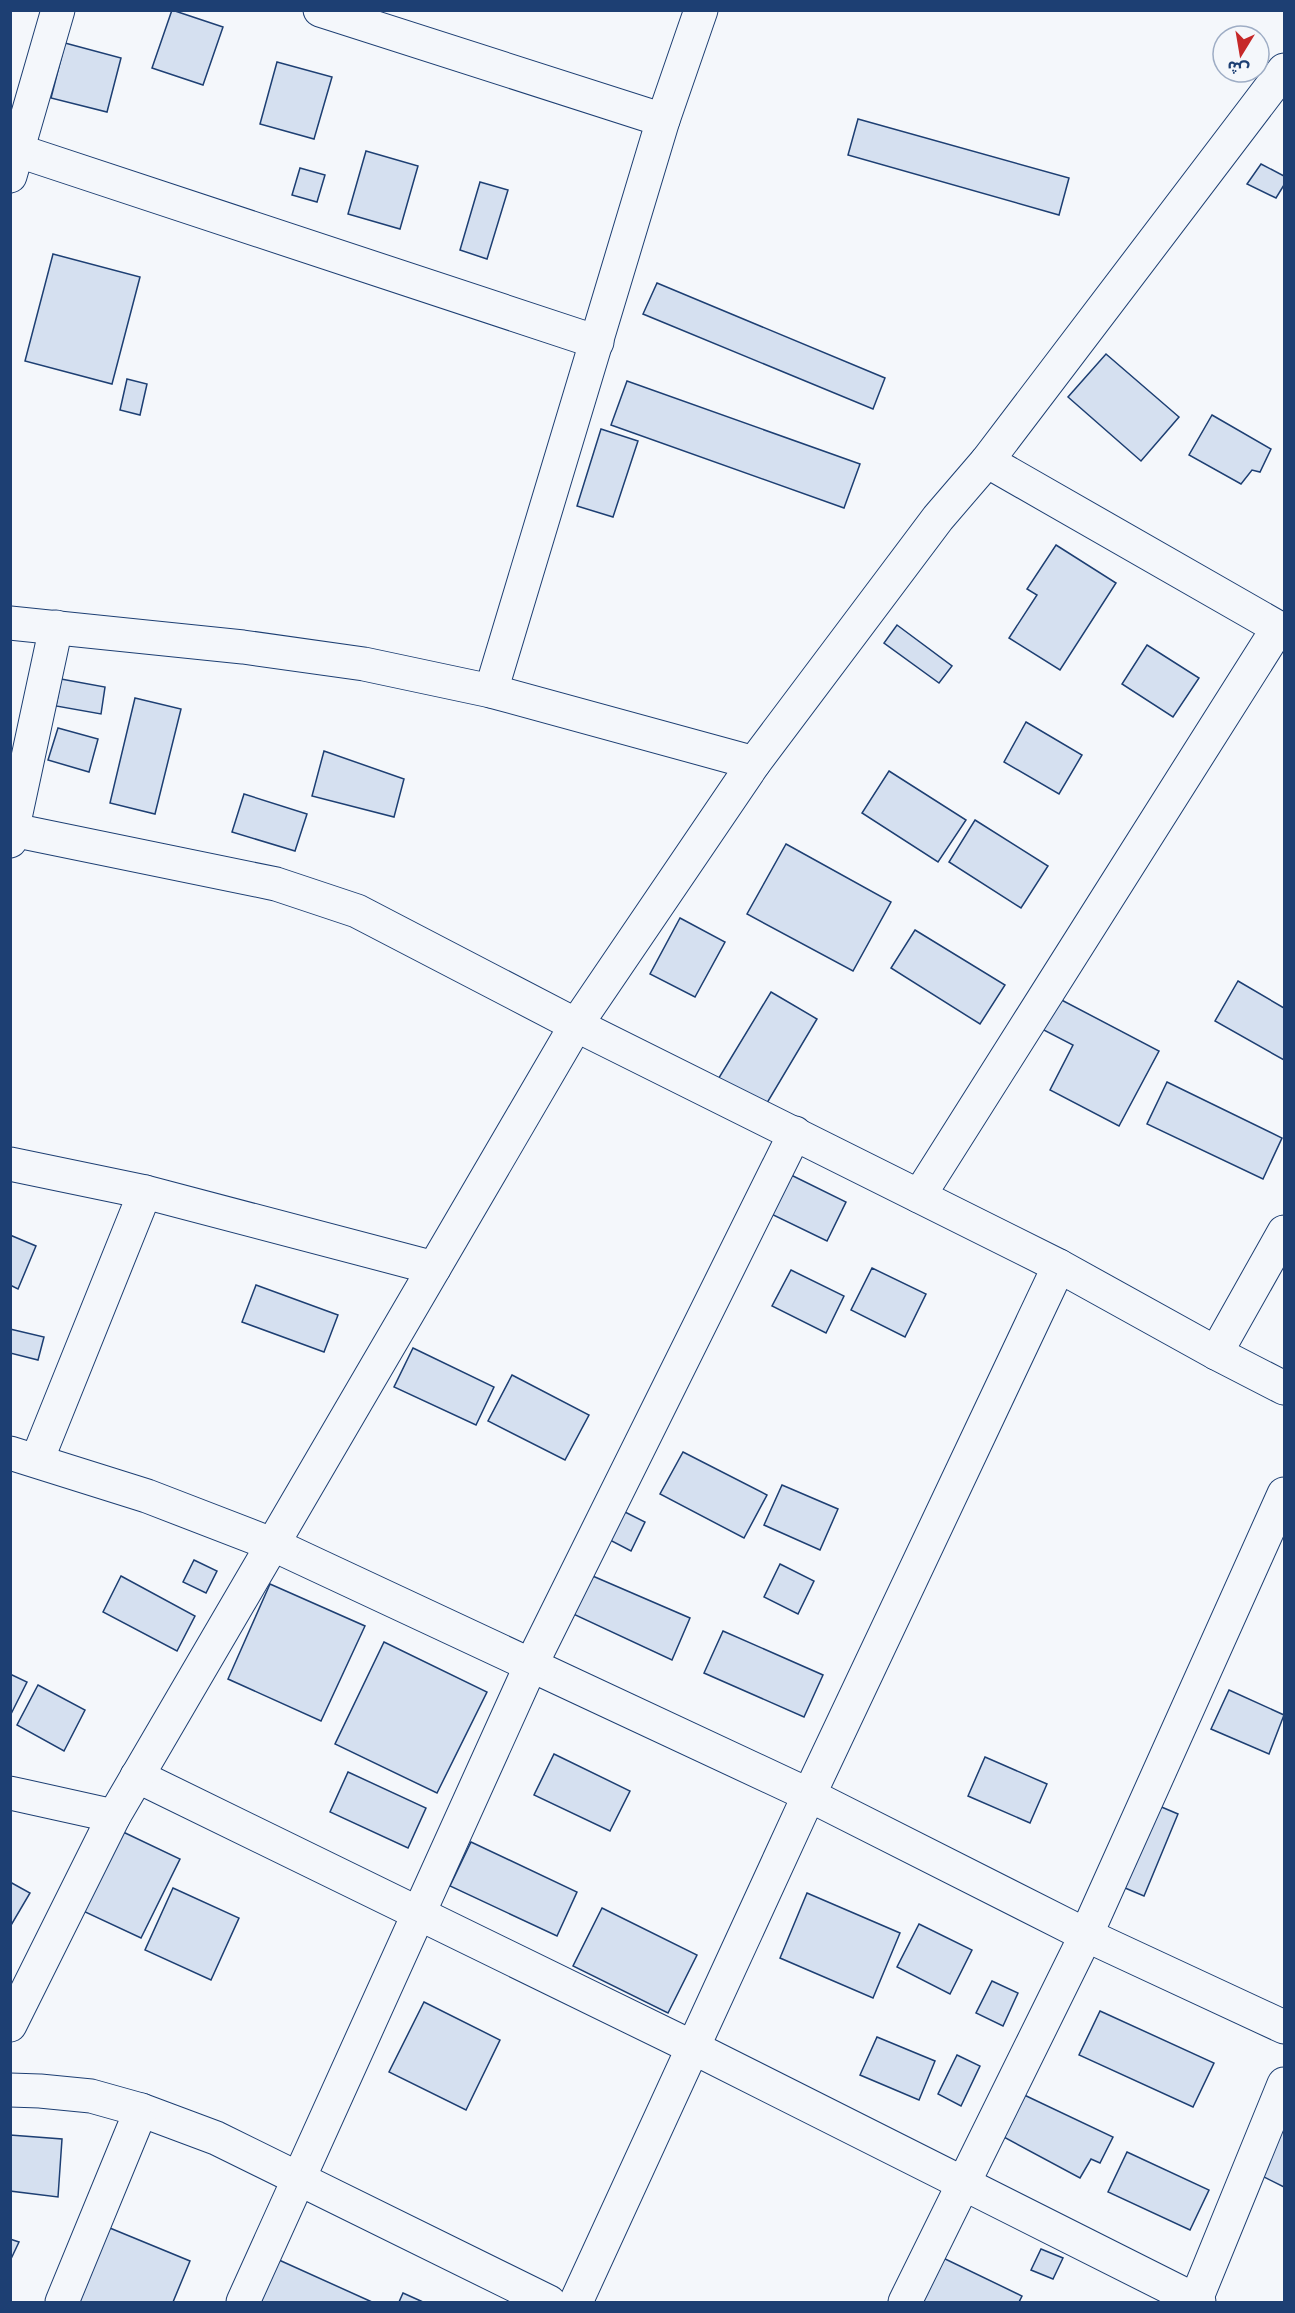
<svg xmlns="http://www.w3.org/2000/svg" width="1295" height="2313" viewBox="0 0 1295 2313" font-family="'DM Sans','Noto Sans Arabic',sans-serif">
<rect width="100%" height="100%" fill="#f4f7fb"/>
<g fill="#d5e0f0" stroke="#1d3f73" stroke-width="1.5">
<polygon points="172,10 223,27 203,85 152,68"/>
<polygon points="65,43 121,58 107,112 51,98"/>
<polygon points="277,62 332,77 314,139 260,124"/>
<polygon points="858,119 1069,178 1059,215 848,155"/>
<polygon points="366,151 418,166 400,229 348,214"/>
<polygon points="1261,164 1284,176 1284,185 1276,198 1247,184"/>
<polygon points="300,168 325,175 317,202 292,195"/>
<polygon points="480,182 508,190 487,259 460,250"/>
<polygon points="53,254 140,277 112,384 25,361"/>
<polygon points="657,283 885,378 873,409 643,314"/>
<polygon points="1106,354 1179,417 1141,461 1068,397"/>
<polygon points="127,379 147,384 140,415 120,410"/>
<polygon points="627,381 860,464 844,508 611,425"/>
<polygon points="1212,415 1271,449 1260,472 1252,470 1241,484 1189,455"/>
<polygon points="601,429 638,441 613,517 577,506"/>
<polygon points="1056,545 1116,583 1060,670 1009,638 1037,595 1027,589"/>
<polygon points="897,625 952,666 939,683 884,643"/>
<polygon points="1147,645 1199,678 1173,717 1122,684"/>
<polygon points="61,679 105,687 101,714 56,706"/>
<polygon points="135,698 181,709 155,814 110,803"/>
<polygon points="1026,722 1082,755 1059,794 1004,762"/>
<polygon points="58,728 98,739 89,772 48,760"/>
<polygon points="324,751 404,779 394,817 312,796"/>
<polygon points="889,771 966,820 938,862 862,813"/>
<polygon points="244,794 307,814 295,851 232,832"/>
<polygon points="975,820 1048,866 1021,908 949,862"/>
<polygon points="786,844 891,902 853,971 747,914"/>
<polygon points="680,918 725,942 695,997 650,974"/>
<polygon points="915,930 1005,985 980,1024 891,968"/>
<polygon points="1238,981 1284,1008 1284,1060 1215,1021"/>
<polygon points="771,992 817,1019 764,1108 717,1081"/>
<polygon points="1052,995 1159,1051 1119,1126 1050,1090 1073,1045 1036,1026"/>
<polygon points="1167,1082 1282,1138 1263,1179 1147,1124"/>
<polygon points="785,1172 846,1202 827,1241 765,1211"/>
<polygon points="10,1235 36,1246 18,1289 10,1285"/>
<polygon points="872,1268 926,1294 905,1337 851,1310"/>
<polygon points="791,1270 844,1296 826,1333 772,1306"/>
<polygon points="256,1285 338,1315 324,1352 242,1322"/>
<polygon points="10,1329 44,1337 38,1360 10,1353"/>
<polygon points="413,1348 494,1387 476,1425 394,1387"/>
<polygon points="512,1375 589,1415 565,1460 488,1421"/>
<polygon points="683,1452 767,1495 744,1538 660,1494"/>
<polygon points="782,1485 838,1509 820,1550 764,1525"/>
<polygon points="619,1509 645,1522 631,1551 604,1537"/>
<polygon points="194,1560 217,1571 206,1593 183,1582"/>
<polygon points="780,1564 814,1581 798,1614 764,1597"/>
<polygon points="588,1574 690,1618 672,1660 571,1613"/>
<polygon points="121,1576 195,1616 177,1651 103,1612"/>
<polygon points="270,1584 365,1626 321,1721 228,1679"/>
<polygon points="723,1631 823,1675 804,1717 704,1673"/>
<polygon points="384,1642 487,1692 437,1793 335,1744"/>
<polygon points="10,1674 27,1682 10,1716"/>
<polygon points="38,1685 85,1710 64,1751 17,1725"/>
<polygon points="1229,1690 1284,1715 1269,1754 1211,1729"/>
<polygon points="554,1754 630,1791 610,1831 534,1795"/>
<polygon points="985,1757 1047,1784 1030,1823 968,1796"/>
<polygon points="348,1772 426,1808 408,1848 330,1812"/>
<polygon points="1152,1803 1178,1814 1144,1896 1118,1885"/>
<polygon points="121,1831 180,1859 141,1938 83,1911"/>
<polygon points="471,1842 577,1892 557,1936 450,1886"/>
<polygon points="10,1882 30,1893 10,1927"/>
<polygon points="173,1888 239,1918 211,1980 145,1950"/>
<polygon points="807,1893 900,1933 873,1998 780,1958"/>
<polygon points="602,1908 697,1955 668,2013 573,1966"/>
<polygon points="919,1924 972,1950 950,1994 897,1967"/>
<polygon points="992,1981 1018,1993 1003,2026 976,2013"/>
<polygon points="424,2002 500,2040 466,2110 389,2072"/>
<polygon points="1100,2011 1214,2063 1193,2107 1079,2055"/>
<polygon points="877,2037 935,2061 919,2100 860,2075"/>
<polygon points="957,2055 980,2066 961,2106 938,2094"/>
<polygon points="1020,2093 1113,2137 1100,2163 1091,2159 1080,2178 1000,2135"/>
<polygon points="1284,2126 1284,2187 1258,2174"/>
<polygon points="10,2135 62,2139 58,2197 10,2191"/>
<polygon points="1127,2152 1209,2190 1190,2230 1108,2192"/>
<polygon points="105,2226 190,2261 173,2302 73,2302"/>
<polygon points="10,2239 19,2242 10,2261"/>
<polygon points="1041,2249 1063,2258 1053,2279 1031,2270"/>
<polygon points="939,2256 1022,2296 1019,2302 924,2302 918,2300"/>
<polygon points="279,2260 372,2302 260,2302"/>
<polygon points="403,2293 423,2302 399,2302"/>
</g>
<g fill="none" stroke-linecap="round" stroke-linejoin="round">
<g stroke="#1d3f73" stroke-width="35">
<g id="minor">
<polyline points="320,10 663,120"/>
<polyline points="10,148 597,342"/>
<polyline points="10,176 58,10"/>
<polyline points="987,461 1284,631"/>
<polyline points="10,623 243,647 364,664 491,691 754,763"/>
<polyline points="491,691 663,120 701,10"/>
<polyline points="13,830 276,884 357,911 576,1025 1059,1266 1216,1353 1284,1388"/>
<polyline points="10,841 56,627"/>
<polyline points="10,1164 145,1192 434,1268"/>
<polyline points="919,1196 1278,628"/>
<polyline points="1216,1353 1284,1232"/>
<polyline points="10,1453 147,1496 274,1545 809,1795 1086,1935 1284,2027"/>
<polyline points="37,1460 145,1192"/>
<polyline points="137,1776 694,2048 1199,2302"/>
<polyline points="10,1793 114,1816"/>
<polyline points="10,2025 114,1816 576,1025 754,763 938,518 987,461 1284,70"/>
<polyline points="10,2090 40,2091 91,2096 141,2110 216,2138 549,2302"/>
<polyline points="62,2302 141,2110"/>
<polyline points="243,2302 531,1665 795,1133"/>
<polyline points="576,2302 809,1795 1059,1266"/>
<polyline points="905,2302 1086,1935 1284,1494"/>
<polyline points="1195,2302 1284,2084"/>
</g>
</g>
<use href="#minor" stroke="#f4f7fb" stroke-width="33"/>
</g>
<rect width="1295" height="2313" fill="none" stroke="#1d3f73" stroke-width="24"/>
<g transform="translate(1241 54) rotate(191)"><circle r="28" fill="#f4f7fb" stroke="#9eadc5" stroke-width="1.5"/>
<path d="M0-4.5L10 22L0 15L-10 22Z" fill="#c62828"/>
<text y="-9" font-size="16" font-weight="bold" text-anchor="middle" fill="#1d3f73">ش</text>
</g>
</svg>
